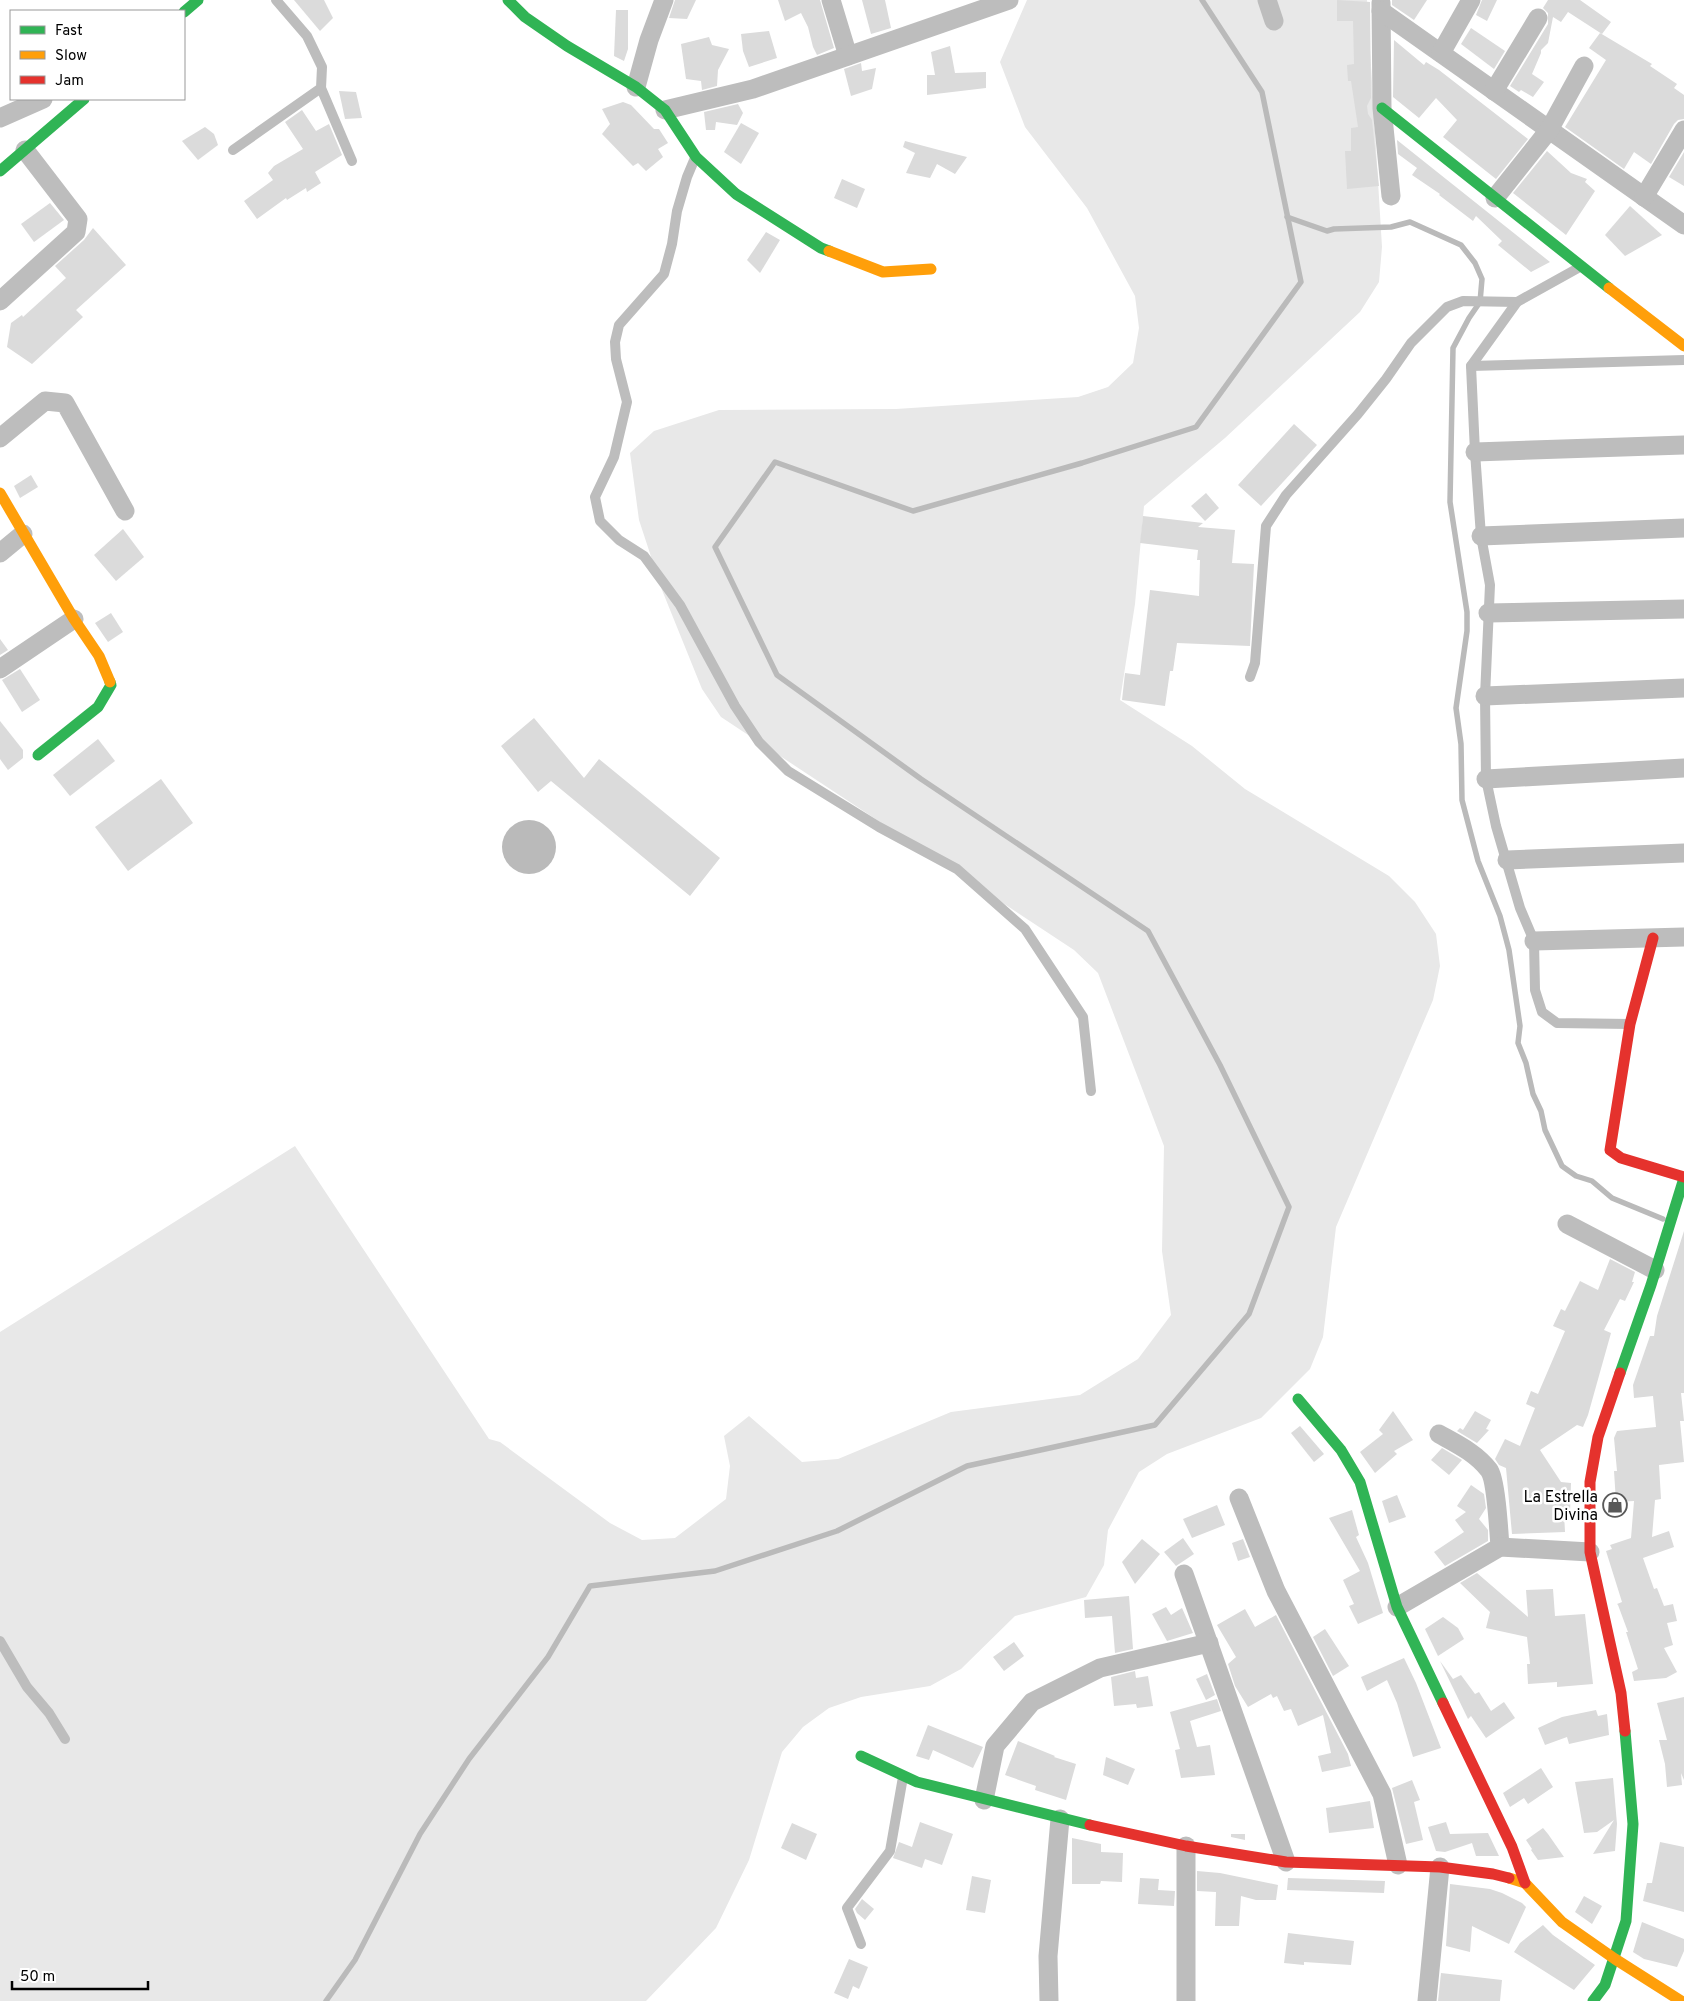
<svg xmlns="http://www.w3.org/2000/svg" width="1684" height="2001" viewBox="0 0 1684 2001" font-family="Overpass,sans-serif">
<rect width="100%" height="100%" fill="#fff"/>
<polygon fill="#e8e8e8" points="1027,0 1367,0 1382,247 1379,282 1360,312 1225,438 1144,506 1135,604 1120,700 1192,746 1245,789 1389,876 1415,902 1436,934 1440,966 1433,1000 1336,1227 1323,1337 1310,1369 1261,1418 1167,1454 1139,1472 1108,1530 1104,1565 1086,1597 1015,1616 961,1669 930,1686 861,1697 829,1708 803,1727 782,1752 749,1860 716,1928 646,2001 0,2001 0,1332 295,1146 489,1439 500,1442 610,1523 642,1540 675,1538 726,1499 730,1466 724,1436 749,1416 802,1462 838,1459 951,1412 1080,1395 1138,1359 1171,1315 1162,1251 1164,1146 1098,973 1074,950 721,717 702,689 662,590 639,520 630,453 654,431 719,410 896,409 1078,397 1108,387 1133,363 1139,328 1135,296 1087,208 1025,127 1000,62"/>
<circle fill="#bababa" cx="529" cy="847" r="27"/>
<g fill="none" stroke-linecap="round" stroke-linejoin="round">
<g stroke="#bababa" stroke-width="5.5">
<polyline points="1287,217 1327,231 1334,229 1391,227 1410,222 1461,245 1475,263 1482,279 1480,302 1469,318 1453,348 1450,502 1467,612 1467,631 1456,708 1461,744 1462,800 1478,861 1500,916 1509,950 1520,1026 1518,1043 1526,1063 1533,1094 1541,1111 1545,1130 1562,1166 1576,1176 1592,1181 1612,1198 1663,1219"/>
<polyline points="326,2001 355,1960 420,1834 469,1759 548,1657 590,1586 715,1571 837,1531 967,1466 1155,1425 1249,1314 1289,1207 1220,1065 1148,931 921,779 777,675 715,547 775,462 913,511 1082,463 1196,427 1301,282 1262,92 1202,0"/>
</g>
</g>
<g fill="#dbdbdb">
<polygon points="294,0 324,0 333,18 320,31"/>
<polygon points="675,0 696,0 687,19 669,18"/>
<polygon points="778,0 820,0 834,48 817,55 813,47 808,27 801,13 785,21"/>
<polygon points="862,0 885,0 891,28 871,34"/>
<polygon points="1337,0 1370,2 1371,98 1367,106 1368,114 1372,120 1379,186 1347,189 1345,151 1351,151 1351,128 1358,127 1351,81 1348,81 1347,65 1354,64 1353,21 1337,21"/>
<polygon points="1392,0 1427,0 1414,20 1392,5"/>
<polygon points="1482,0 1497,0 1487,21 1476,15"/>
<polygon points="1548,0 1580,0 1611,22 1602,34 1568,12 1561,22 1553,17 1548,43 1541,50 1541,53 1532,74 1544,82 1533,97 1521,90 1519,92 1510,86 1548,24 1548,13 1543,8"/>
<polygon points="616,10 628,10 628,49 624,61 614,56"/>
<polygon points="1471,28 1505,51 1494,69 1461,44"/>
<polygon points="769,31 777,58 749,67 743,51 741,34"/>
<polygon points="1600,33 1652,64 1650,66 1677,84 1674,88 1684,95 1684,119 1678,120 1674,124 1651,164 1634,152 1624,169 1565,127 1606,60 1589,48"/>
<polygon points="709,37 712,45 729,49 718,70 717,86 702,90 701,81 686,79 681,44"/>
<polygon points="1394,40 1424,65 1426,62 1439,70 1528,139 1496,179 1443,137 1457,120 1436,98 1419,118 1393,97"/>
<polygon points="950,46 955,73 986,72 986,88 927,95 927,75 935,75 931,52"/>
<polygon points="861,63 862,71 876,68 872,89 851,96 844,69"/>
<polygon points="339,91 356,92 362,118 345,119"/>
<polygon points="623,102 631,105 654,129 659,129 668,143 658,149 663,157 646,171 638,163 633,166 602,134 610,124 602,109"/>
<polygon points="738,104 743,113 737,125 716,122 715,130 706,130 704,112"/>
<polygon points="302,110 316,131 329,124 342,155 315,172 321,183 307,192 306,188 287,200 286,198 257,219 244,201 273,180 268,173 274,166 303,149 285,122"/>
<polygon points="741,123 759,133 741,164 724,152"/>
<polygon points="205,127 214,134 218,145 198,160 182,141"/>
<polygon points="1397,140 1550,262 1531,272 1498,245 1502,241 1476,216 1473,221 1439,195 1440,194 1412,175 1417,168 1398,154"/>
<polygon points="905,141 939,150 967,157 955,174 937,164 930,178 906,173 915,153 903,147"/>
<polygon points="1547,151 1571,173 1587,179 1585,182 1595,191 1566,235 1513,193"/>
<polygon points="1684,152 1684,186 1669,177"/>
<polygon points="842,179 865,189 857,208 834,198"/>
<polygon points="50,203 64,220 34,242 21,224"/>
<polygon points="1630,206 1662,235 1625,256 1605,235"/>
<polygon points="93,228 126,265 76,310 83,317 32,364 7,347 11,323 22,315 23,317 66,278 55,266 84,240"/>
<polygon points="766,232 780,240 760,273 747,260"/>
<polygon points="1294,424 1317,445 1261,506 1238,485"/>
<polygon points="31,475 38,487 20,498 14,486"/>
<polygon points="1206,493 1219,508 1205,521 1191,506"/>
<polygon points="1143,516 1203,523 1198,527 1235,530 1232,563 1254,564 1250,646 1177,643 1173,671 1170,671 1165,706 1122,700 1125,673 1140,675 1150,590 1199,596 1200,560 1197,560 1198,550 1140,543"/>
<polygon points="123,529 144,557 116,581 94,555"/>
<polygon points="111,613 123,632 108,642 95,623"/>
<polygon points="0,639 8,650 0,655"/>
<polygon points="20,669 40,700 22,712 2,680"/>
<polygon points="534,718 584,778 599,759 720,858 690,896 551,781 538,792 501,746"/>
<polygon points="0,721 23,750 23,758 8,770 0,759"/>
<polygon points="98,739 115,761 70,796 53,775"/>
<polygon points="161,779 193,823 128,871 95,827"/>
<polygon points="1684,1231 1684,1393 1681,1393 1684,1421 1680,1421 1684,1462 1659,1465 1661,1499 1655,1500 1652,1537 1669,1531 1674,1547 1643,1558 1654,1589 1657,1588 1664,1606 1673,1604 1677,1621 1667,1623 1673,1645 1664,1648 1677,1672 1666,1678 1634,1681 1632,1672 1638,1669 1626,1632 1628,1632 1618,1605 1617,1604 1622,1602 1606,1551 1612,1549 1610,1545 1631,1538 1634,1501 1616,1502 1614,1471 1617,1471 1614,1438 1617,1431 1656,1427 1653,1396 1634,1398 1633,1385 1650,1336 1654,1336 1657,1316"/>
<polygon points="1610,1259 1635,1272 1632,1282 1634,1282 1625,1301 1620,1299 1604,1330 1611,1333 1588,1415 1583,1427 1577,1425 1540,1450 1561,1482 1571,1483 1570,1513 1564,1513 1565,1532 1512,1534 1506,1468 1499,1465 1495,1459 1505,1439 1520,1446 1535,1408 1526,1404 1531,1391 1538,1394 1565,1331 1553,1326 1561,1309 1565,1311 1580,1281 1598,1290"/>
<polygon points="1393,1411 1413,1440 1394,1451 1397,1454 1375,1473 1360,1452 1383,1434 1379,1430"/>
<polygon points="1475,1411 1491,1420 1486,1429 1489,1430 1477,1443 1457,1431 1460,1428 1463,1430"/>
<polygon points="1300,1426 1324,1454 1314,1462 1291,1433"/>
<polygon points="1442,1448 1462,1460 1449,1475 1431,1460"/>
<polygon points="1471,1485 1484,1494 1486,1508 1479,1519 1488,1530 1488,1541 1445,1566 1434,1552 1464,1532 1455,1520 1466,1512 1457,1506"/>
<polygon points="1397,1495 1406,1517 1389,1523 1382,1501"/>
<polygon points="1217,1505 1225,1525 1192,1538 1183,1519"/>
<polygon points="1352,1510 1359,1535 1356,1537 1368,1563 1383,1613 1358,1624 1349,1606 1354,1604 1343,1580 1360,1571 1329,1518"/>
<polygon points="1183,1538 1194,1554 1176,1566 1164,1552"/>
<polygon points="1142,1539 1160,1554 1135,1584 1122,1562"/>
<polygon points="1243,1539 1250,1557 1238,1561 1232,1543"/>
<polygon points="1477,1573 1528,1617 1526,1590 1553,1589 1555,1616 1585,1614 1593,1684 1557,1687 1557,1682 1528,1684 1527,1664 1530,1664 1527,1637 1486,1628 1490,1612 1460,1583"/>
<polygon points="1129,1596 1133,1649 1115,1653 1112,1616 1085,1618 1084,1600"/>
<polygon points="1166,1607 1171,1615 1182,1608 1193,1633 1167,1641 1152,1614"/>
<polygon points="1245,1609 1255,1627 1276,1615 1348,1754 1351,1766 1322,1772 1318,1756 1331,1753 1323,1715 1298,1726 1291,1709 1284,1711 1277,1696 1273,1698 1271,1694 1248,1707 1235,1686 1228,1664 1236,1657 1217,1625"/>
<polygon points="1443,1617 1458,1628 1464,1639 1438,1656 1425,1629"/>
<polygon points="1325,1629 1349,1666 1333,1676 1313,1637"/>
<polygon points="1014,1642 1024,1656 1004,1671 993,1657"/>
<polygon points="1404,1658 1416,1683 1441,1748 1413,1757 1397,1703 1387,1680 1367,1691 1361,1677"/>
<polygon points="1440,1661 1453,1679 1461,1675 1475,1694 1479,1692 1491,1711 1504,1702 1515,1718 1486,1738 1471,1716 1468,1719"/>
<polygon points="1135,1671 1136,1678 1148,1676 1153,1706 1137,1708 1136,1704 1114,1706 1111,1677"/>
<polygon points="1207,1674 1215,1695 1206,1700 1196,1679"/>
<polygon points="1684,1697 1684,1780 1681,1773 1682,1785 1667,1787 1665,1764 1659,1740 1667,1740 1657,1703"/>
<polygon points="1217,1699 1221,1711 1190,1721 1197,1747 1210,1745 1215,1775 1181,1778 1175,1750 1180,1749 1170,1712"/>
<polygon points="1596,1710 1598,1716 1607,1714 1609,1735 1569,1744 1567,1737 1545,1745 1538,1728 1562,1717"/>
<polygon points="928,1725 983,1747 973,1768 933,1750 929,1760 916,1756"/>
<polygon points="1018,1741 1055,1756 1054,1757 1076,1764 1066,1800 1035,1790 1036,1786 1005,1775"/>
<polygon points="1106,1757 1135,1769 1128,1785 1103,1775"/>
<polygon points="1541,1768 1553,1787 1528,1804 1524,1798 1510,1807 1503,1793"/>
<polygon points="1613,1778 1617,1824 1615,1851 1593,1854 1614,1820 1597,1832 1584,1833 1575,1782"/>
<polygon points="1412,1780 1420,1800 1414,1802 1423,1840 1406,1844 1392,1788"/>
<polygon points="1370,1801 1374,1828 1329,1833 1326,1808"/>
<polygon points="920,1822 953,1834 942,1865 925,1859 922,1868 893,1858 899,1842 912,1847"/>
<polygon points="1446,1822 1450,1834 1488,1833 1499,1856 1476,1856 1472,1843 1445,1852 1436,1851 1428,1827"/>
<polygon points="792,1823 817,1834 806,1860 781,1848"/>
<polygon points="1543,1828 1548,1834 1564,1857 1538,1860 1531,1850 1532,1849 1526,1840"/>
<polygon points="1231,1834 1245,1834 1245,1840 1231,1837"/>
<polygon points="1072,1838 1101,1844 1101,1852 1123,1853 1122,1882 1101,1881 1100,1884 1072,1884"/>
<polygon points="1660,1842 1684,1847 1684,1912 1643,1901 1647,1883 1652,1883"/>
<polygon points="1197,1871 1220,1873 1278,1885 1276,1900 1256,1900 1241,1896 1239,1926 1215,1926 1216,1892 1197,1891"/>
<polygon points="972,1876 991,1880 985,1913 966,1910"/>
<polygon points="1140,1878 1159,1879 1158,1890 1175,1891 1174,1906 1138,1904"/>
<polygon points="1288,1878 1385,1881 1384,1893 1287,1890"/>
<polygon points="1450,1884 1490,1889 1502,1893 1522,1903 1526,1907 1509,1944 1472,1926 1470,1952 1446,1946"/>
<polygon points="1584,1896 1602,1906 1592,1924 1575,1912"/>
<polygon points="862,1899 874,1909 865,1920 857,1913 855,1909"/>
<polygon points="1642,1922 1684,1939 1684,1951 1677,1967 1644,1959 1633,1952"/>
<polygon points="1543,1925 1553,1935 1595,1965 1574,1990 1514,1952 1520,1943"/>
<polygon points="1288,1933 1354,1941 1351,1965 1304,1962 1304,1965 1284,1963"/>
<polygon points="849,1959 868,1967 859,1989 853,1986 848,1999 834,1993"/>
<polygon points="1441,1973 1502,1980 1500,2001 1438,2001"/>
</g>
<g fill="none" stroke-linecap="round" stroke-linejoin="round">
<g stroke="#bdbdbd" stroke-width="10">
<polyline points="321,88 352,161"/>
<polyline points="233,150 321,88 322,67 307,36 276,0"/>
<polyline points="695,158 687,177 677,211 672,244 664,274 619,325 615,342 616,359 627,402 614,457 595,497 600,521 619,540 644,556 680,605 735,706 759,742 788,771 879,827 957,869 1025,929 1083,1017 1091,1091"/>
<polyline points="1580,267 1517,302 1471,366 1475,452 1481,536 1490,585 1485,696 1486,779 1496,826 1520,908 1534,941 1535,990 1542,1012 1557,1023 1630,1024"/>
<polyline points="1471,366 1684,360"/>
<polyline points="1250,677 1255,663 1266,526 1286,495 1358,414 1386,379 1411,343 1447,307 1463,301 1517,302"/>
<polyline points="0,1641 27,1687 49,1713 65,1739"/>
<polyline points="861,1944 847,1908 890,1851 903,1777"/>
</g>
<g stroke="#bdbdbd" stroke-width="19">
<polyline points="831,0 848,56"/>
<polyline points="1267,0 1274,21"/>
<polyline points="1381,3 1382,108 1391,196"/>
<polyline points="1381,11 1684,225"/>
<polyline points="1441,53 1471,0"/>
<polyline points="636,87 649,40 664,0"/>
<polyline points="1494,91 1538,18"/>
<polyline points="665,110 753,89 1009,0"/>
<polyline points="0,118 43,99"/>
<polyline points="1644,197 1684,130"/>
<polyline points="1495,198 1549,130 1584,66"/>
<polyline points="0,301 76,232 78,219 25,150"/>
<polyline points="0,438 45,401 65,403 125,511"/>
<polyline points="1475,452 1684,445"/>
<polyline points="1481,536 1684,528"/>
<polyline points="0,553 23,534"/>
<polyline points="1488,613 1684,609"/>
<polyline points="0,669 74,619"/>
<polyline points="1485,696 1684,688"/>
<polyline points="1486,779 1684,768"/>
<polyline points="1507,860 1684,853"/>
<polyline points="1534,941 1684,937"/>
<polyline points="1567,1224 1655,1270"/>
<path d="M1439,1434C1457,1444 1476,1453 1489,1470C1496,1479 1499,1533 1500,1547"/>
<polyline points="1239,1498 1276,1591 1382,1794 1398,1865"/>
<polyline points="1184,1574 1286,1862"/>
<polyline points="1397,1607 1500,1547 1590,1552"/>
<polyline points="984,1800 995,1746 1032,1702 1100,1668 1209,1643"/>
<polyline points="1186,1846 1186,2001"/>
<polyline points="1049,2001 1048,1956 1060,1819"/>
<polyline points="1427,2001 1440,1867"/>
</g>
<g stroke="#30b455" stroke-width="11">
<polyline points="508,0 525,17 567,46 636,87 665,110 696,157 736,194 821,248 829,251"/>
<polyline points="184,12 198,0"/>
<polyline points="1382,108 1609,288"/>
<polyline points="0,171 84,99"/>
<polyline points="38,755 98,707 111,685 110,682"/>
<polyline points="1620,1373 1651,1285 1684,1178"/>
<polyline points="1298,1399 1341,1450 1360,1482 1397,1607 1443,1703"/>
<polyline points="861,1756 917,1782 1090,1825"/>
<polyline points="1593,2001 1605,1985 1626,1921 1633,1824 1625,1731"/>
</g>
<g stroke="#ff9f0a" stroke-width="11">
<polyline points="829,251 883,272 931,269"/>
<polyline points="1609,288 1684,346"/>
<polyline points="0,493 74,619 99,656 110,682"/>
<polyline points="1509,1878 1525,1883 1562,1922 1615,1959 1681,2001"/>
</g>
<g stroke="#e5322d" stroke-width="11">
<polyline points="1653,938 1630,1024 1610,1150 1621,1158 1684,1177"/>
<polyline points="1620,1373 1598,1437 1590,1482 1590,1552 1621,1693 1625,1731"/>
<polyline points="1443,1703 1512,1847 1525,1883"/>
<polyline points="1090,1825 1186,1846 1286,1862 1440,1867 1493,1874 1509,1878"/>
</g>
</g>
<defs>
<g id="shop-ring" transform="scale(1.25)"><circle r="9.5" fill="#fff" stroke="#595959" stroke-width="1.5"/><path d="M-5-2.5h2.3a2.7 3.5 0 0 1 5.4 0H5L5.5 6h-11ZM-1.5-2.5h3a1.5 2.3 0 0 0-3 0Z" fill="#595959"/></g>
</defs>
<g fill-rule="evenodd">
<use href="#shop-ring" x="1615" y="1505"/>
</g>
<g text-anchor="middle" stroke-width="5" stroke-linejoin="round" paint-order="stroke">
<g font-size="16" fill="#000" stroke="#fff" text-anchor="end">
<text x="1598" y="1502">La Estrella<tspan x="1598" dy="18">Divina</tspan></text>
</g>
</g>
<rect x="10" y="10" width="175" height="90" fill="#ffffff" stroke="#999999"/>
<rect x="20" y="26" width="25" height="8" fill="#30b455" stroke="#999999"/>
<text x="55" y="35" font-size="15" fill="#000000">Fast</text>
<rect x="20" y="51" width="25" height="8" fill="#ff9f0a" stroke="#999999"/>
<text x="55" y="60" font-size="15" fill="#000000">Slow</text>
<rect x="20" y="76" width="25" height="8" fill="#e5322d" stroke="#999999"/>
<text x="55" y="85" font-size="15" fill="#000000">Jam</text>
<path d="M12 1981v8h136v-8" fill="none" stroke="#000000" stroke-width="2.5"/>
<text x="20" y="1981" font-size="15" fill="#000000" stroke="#ffffff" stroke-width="4" paint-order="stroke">50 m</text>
</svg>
